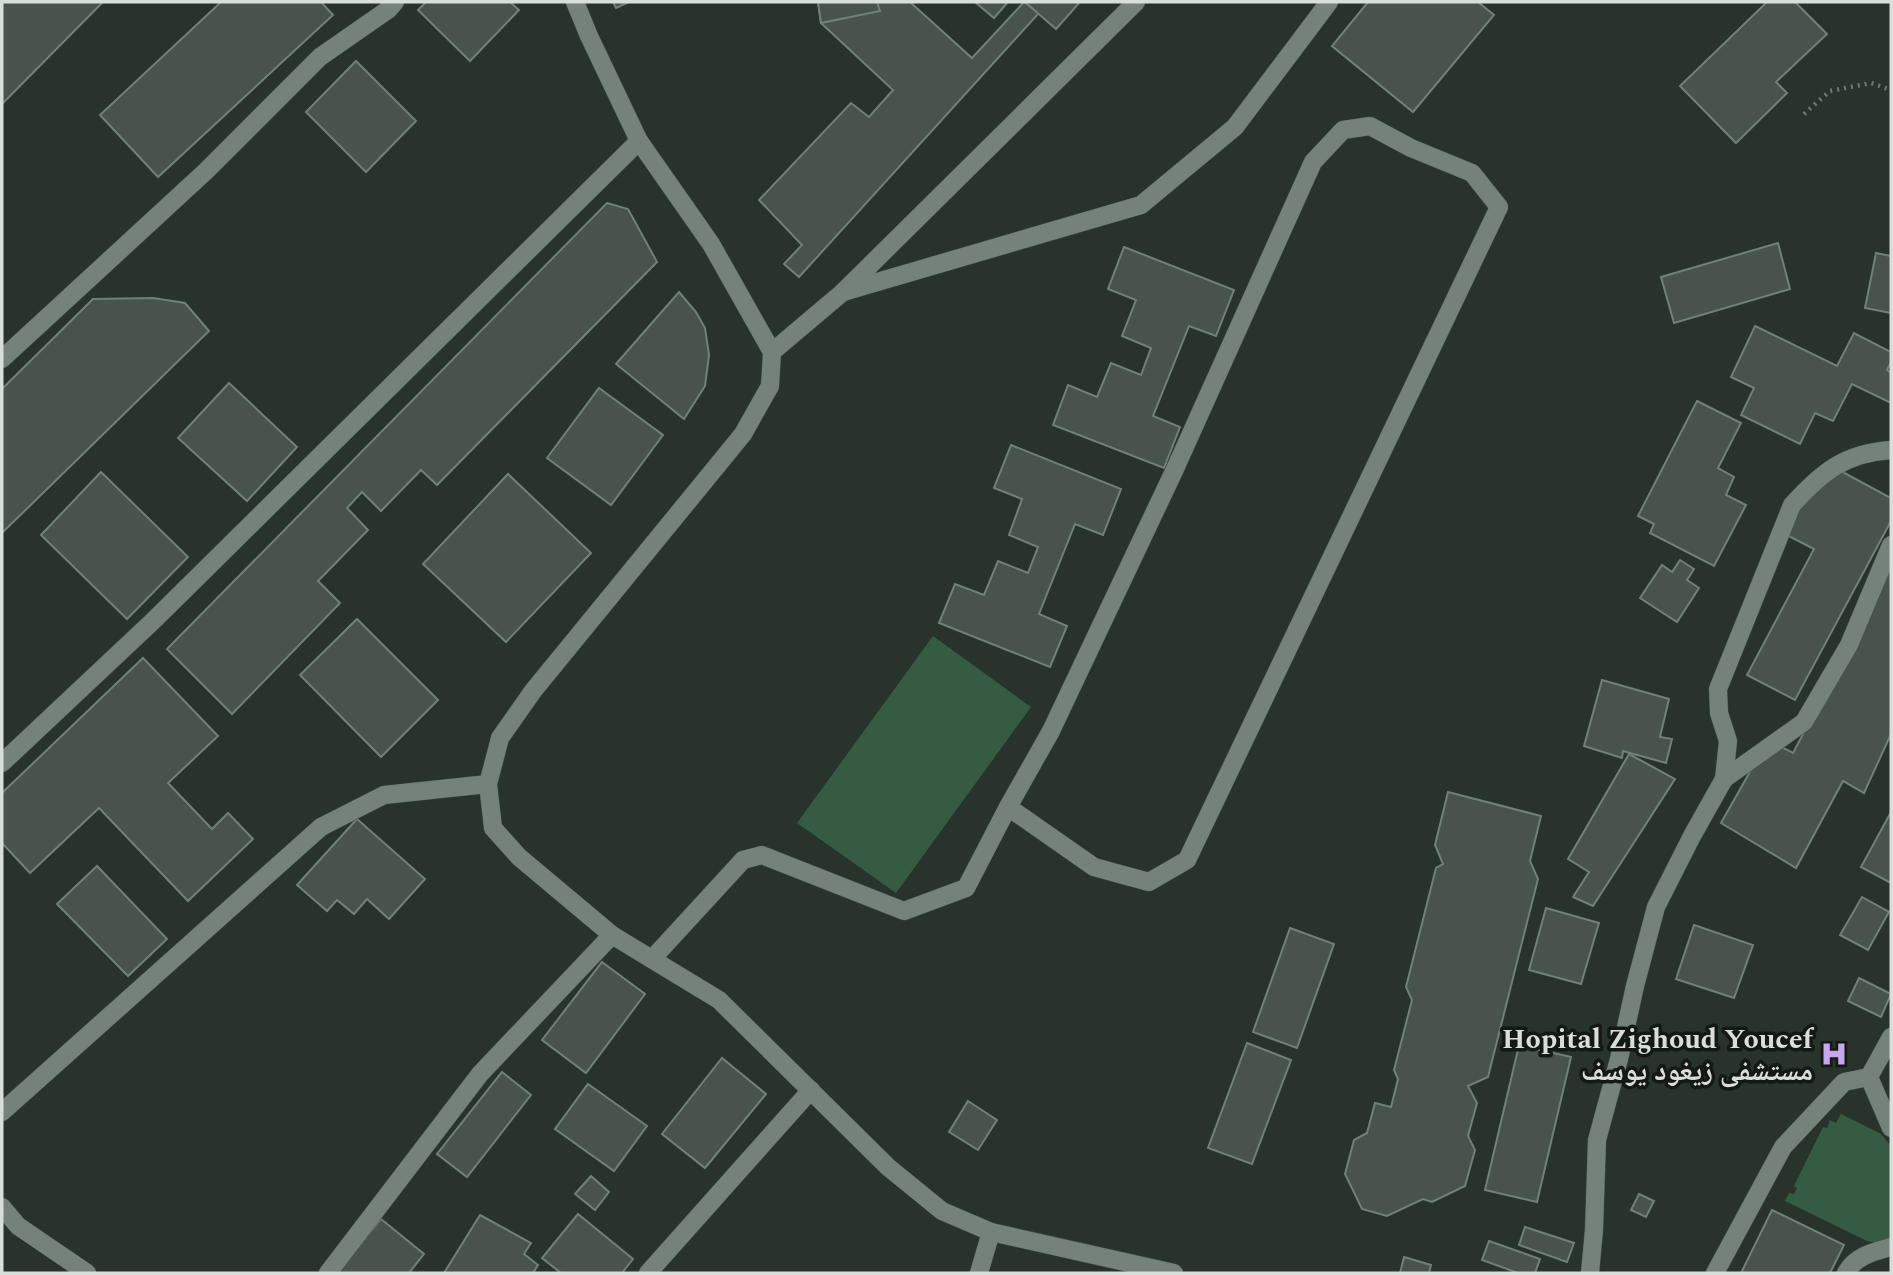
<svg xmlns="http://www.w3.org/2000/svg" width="1893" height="1275" viewBox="0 0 1893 1275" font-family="Spectral,'Noto Naskh Arabic',serif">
<rect width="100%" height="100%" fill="#27332b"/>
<g fill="#355c43">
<polygon points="933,636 1031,707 896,893 797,823"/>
<path d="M1841,1114L1881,1134L1890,1145L1891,1238C1883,1242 1875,1243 1867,1241L1785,1201L1789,1193L1794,1194L1797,1188L1794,1186L1823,1127L1827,1128L1830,1120L1836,1123Z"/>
</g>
<g fill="#47534b" stroke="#728076" stroke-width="2">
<polygon points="2,2 103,2 2,104"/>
<polygon points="221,2 321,2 333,15 158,177 100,115"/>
<polygon points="426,2 510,2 519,10 470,61 418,10"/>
<polygon points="613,2 629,2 616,8"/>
<polygon points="818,2 910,2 972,58 1024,2 1039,13 799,277 784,264 802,245 759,200 851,103 869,117 893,90 821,23"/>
<polygon points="818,2 877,2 880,11 821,23"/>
<polygon points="975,2 1008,2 994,18"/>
<polygon points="1025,2 1080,2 1056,29"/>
<polygon points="1368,2 1478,2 1494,15 1413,112 1332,46"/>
<polygon points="1767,2 1795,2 1827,34 1776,82 1787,93 1736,143 1680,86"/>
<polygon points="356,61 416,121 366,172 306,112"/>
<polygon points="607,203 628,209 657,262 437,485 421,470 381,511 362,492 347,508 368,530 318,581 340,603 232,714 167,649"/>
<polygon points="1778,243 1790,289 1674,323 1661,277"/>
<polygon points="1124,247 1234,290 1216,336 1189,326 1153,416 1180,427 1164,468 1053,425 1068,385 1097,397 1111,363 1141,375 1151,348 1122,336 1136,300 1108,289"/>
<polygon points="1876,253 1891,256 1891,313 1865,308"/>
<polygon points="679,292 696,312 705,328 709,355 705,386 684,419 616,364"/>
<polygon points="153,298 185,303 209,331 2,533 2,389 93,299"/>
<polygon points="1755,326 1837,366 1854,333 1891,352 1891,362 1887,370 1891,373 1891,403 1852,384 1833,421 1815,413 1800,444 1741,415 1754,388 1731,377"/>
<polygon points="229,383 297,447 247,501 178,438"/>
<polygon points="599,388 663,435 611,505 547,458"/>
<polygon points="1697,401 1741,423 1718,468 1734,477 1726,495 1746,505 1714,566 1650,533 1654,524 1638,516"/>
<polygon points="1011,445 1121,489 1103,535 1075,524 1039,614 1067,626 1050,667 939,623 955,584 984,595 998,561 1028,573 1038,547 1009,535 1022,499 994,488"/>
<polygon points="1837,469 1891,498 1891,521 1795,700 1747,675 1814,549 1783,533 1811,480"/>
<polygon points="101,472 188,557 127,619 41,535"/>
<polygon points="508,474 591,553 506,642 423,564"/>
<polygon points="1680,560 1694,569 1687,580 1699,588 1677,622 1640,598 1662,565 1672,572"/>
<polygon points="1891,569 1891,734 1864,793 1843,781 1796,868 1721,823 1768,740 1793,753"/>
<polygon points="357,619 438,700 381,757 300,675"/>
<polygon points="143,658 218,736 168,783 212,829 228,813 253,839 188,901 99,808 30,873 2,843 2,793"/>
<polygon points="1602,680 1669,699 1660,737 1672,739 1666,763 1623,751 1622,758 1584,746"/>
<polygon points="1629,754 1675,779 1593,906 1573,897 1589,872 1568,859"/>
<polygon points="1448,792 1541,816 1530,861 1538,879 1488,1077 1468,1086 1477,1103 1468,1136 1475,1150 1465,1186 1432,1202 1423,1199 1387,1216 1362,1209 1345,1174 1354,1140 1367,1133 1375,1103 1391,1107 1398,1079 1394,1070 1412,1000 1406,987 1436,868 1443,864 1435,845"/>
<polygon points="1891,812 1891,883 1861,867"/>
<polygon points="357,819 425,879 389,919 367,899 354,914 337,900 327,911 297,885"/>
<polygon points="97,866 167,939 128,976 57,904"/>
<polygon points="1862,897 1889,912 1868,950 1840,935"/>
<polygon points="1546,908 1599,923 1581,984 1529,970"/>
<polygon points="1694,925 1753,945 1734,998 1676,979"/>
<polygon points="1290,928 1334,944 1297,1048 1253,1032"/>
<polygon points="602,962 645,994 586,1073 542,1040"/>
<polygon points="1859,978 1891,994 1881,1017 1848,1001"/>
<polygon points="1247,1043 1291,1060 1252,1164 1208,1148"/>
<polygon points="1519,1045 1571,1057 1537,1202 1485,1190"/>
<polygon points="722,1058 766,1094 705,1168 662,1134"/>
<polygon points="502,1072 531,1095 467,1177 437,1154"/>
<polygon points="588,1084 647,1126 614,1171 555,1129"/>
<polygon points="968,1101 997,1120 978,1150 949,1132"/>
<polygon points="591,1176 609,1192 595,1210 575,1194"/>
<polygon points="1639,1194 1654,1201 1646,1217 1631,1210"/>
<polygon points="1772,1210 1844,1245 1830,1273 1741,1273"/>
<polygon points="578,1214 633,1259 622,1273 561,1273 542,1258"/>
<polygon points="480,1215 531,1243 524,1254 538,1265 533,1273 444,1273"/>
<polygon points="381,1219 424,1254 409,1273 340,1273 338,1272"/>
<polygon points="1525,1227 1574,1243 1567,1262 1519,1245"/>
<polygon points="1489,1241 1540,1259 1535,1273 1518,1273 1482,1260"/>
<polygon points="1404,1257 1431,1265 1429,1273 1400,1273"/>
</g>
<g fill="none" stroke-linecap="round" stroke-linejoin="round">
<g stroke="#444d47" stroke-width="19">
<g id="minor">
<polyline points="575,2 589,36 639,141 711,244 772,352 770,386 743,434 533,691 500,738 488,784 493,828 519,857 612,935 719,1000 888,1167 942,1211 991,1232 1174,1273"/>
<polyline points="843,292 1141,205 1235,127 1329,2"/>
<polyline points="772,352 843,292 1136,2"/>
<polyline points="2,359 206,171 320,57 389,9 395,2"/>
<polyline points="2,763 153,621 639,141"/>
<polyline points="1724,779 1804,722 1849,645 1891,545"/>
<polyline points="652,959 743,860 762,855 904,911 966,888 1008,807 1051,731 1175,469 1313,162 1343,130 1370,126 1411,148 1472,173 1499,207 1187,860 1149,882 1094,867 1008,807"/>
<polyline points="1891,1037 1869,1077 1891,1128"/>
<polyline points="2,1112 321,827 384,795 488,784"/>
<polyline points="2,1207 18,1226 87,1273"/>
<polyline points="328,1273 480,1074 612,935"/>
<polyline points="648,1273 811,1090"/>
<polyline points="979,1273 991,1232"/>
<path d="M1590,1273L1594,1230L1597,1140L1619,1059L1635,986L1656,907L1692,836L1724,779L1728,741L1719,713L1718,689L1792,505C1822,472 1845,453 1891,450"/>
<polyline points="1715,1273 1783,1147 1844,1082 1869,1077"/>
<path d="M1846,1273C1855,1256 1873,1252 1891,1247"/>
</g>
</g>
<polyline stroke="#6f7972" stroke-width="4.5" stroke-dasharray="2 5" stroke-linecap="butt" points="1804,114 1830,91 1871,83 1891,90"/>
<use href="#minor" stroke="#758279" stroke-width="18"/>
</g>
<defs>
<g id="hospital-bare" transform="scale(2.1)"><path d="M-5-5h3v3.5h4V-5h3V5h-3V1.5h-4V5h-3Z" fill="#c7a6ef" stroke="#141915" stroke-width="2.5" paint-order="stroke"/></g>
</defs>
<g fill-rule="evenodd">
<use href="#hospital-bare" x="1834" y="1054"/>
</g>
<g text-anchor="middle" stroke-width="7" stroke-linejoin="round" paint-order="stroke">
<g font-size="28" font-weight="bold" fill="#d8dfda" stroke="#141915" text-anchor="end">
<text x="1813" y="1048">Hopital Zighoud Youcef<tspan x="1813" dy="32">مستشفى زيغود يوسف</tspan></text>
</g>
</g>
<rect width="1893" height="1275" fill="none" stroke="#d8dfda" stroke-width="7"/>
</svg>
